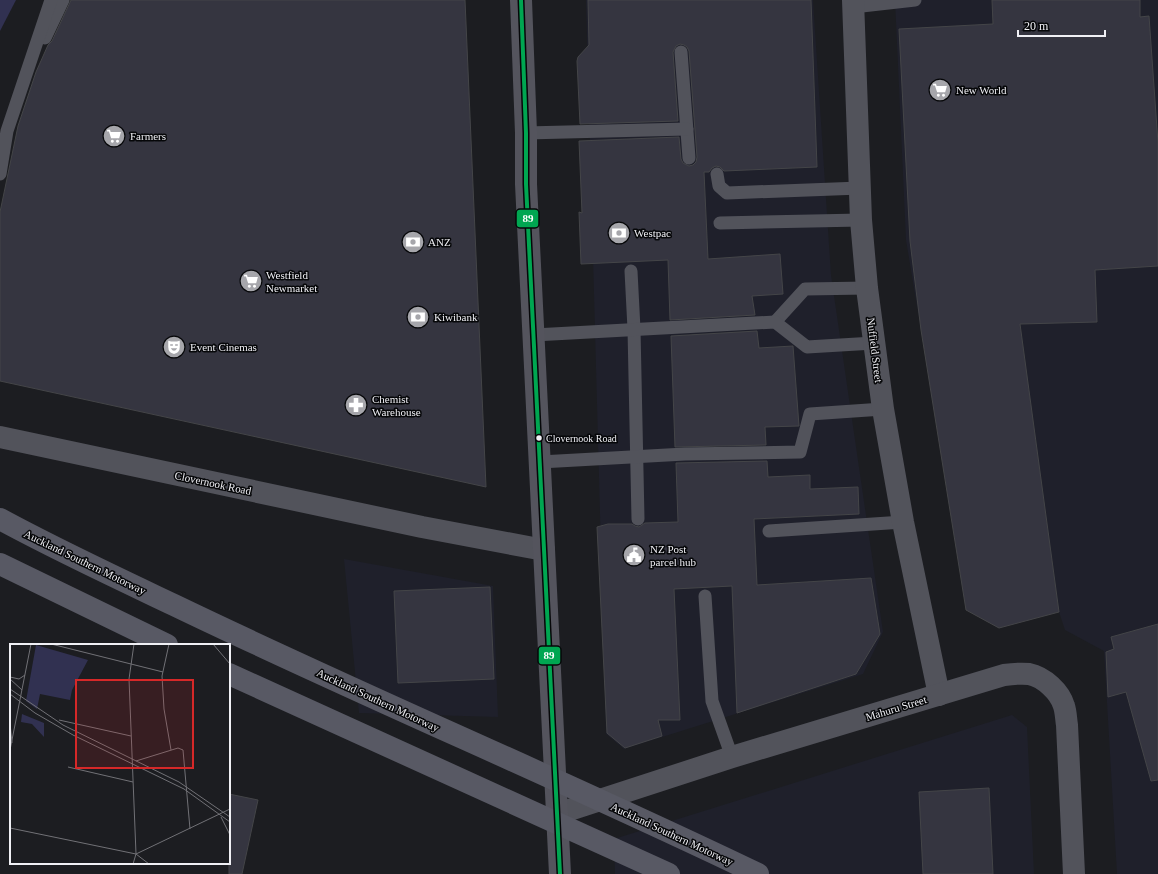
<svg xmlns="http://www.w3.org/2000/svg" width="1158" height="874" viewBox="0 0 1158 874" font-family="'Times New Roman',serif">
<rect width="100%" height="100%" fill="#1c1d21"/>
<g fill="#1f202b">
<polygon points="586,0 813,0 831,275 883,632 863,674 624,749 606,734"/>
<polygon points="895,0 1158,0 1158,874 1117,874 1104,651 1065,630 1059,612 1020,325 921,330 906,240"/>
<polygon points="344,559 493,586 498,717 359,713"/>
<polygon points="1012,715 1027,727 1034,874 615,874 614,839"/>
</g>
<polygon fill="#313151" points="0,0 16,0 0,31"/>
<g fill="#353540" stroke="#444548">
<polygon points="71,0 465,0 486,487 0,381 0,212 18,126 36,72 48,45 52,41"/>
<polygon points="588,0 811,0 817,167 724,171 720,167 716,166 712,168 709,172 704,172 708,259 780,254 783,294 752,296 755,315 670,320 668,260 581,264 579,212 582,213 579,141 679,137 681,159 683,163 689,166 693,165 696,162 697,157 689,51 687,47 684,45 680,44 676,46 673,52 678,121 580,124 577,61 578,57 589,45"/>
<polygon points="992,0 1140,0 1140,17 1149,16 1158,143 1158,266 1095,270 1097,322 1020,324 1059,612 999,628 966,610 921,330 910,241 899,29 993,24"/>
<polygon points="757,331 759,348 793,346 799,426 765,427 766,445 675,447 671,336"/>
<polygon points="767,461 768,477 810,475 810,489 858,487 859,514 754,519 757,585 871,578 880,634 856,674 737,713 732,586 674,589 680,720 658,720 662,736 625,748 607,733 597,527 608,524 632,524 635,526 639,527 645,523 678,522 676,463"/>
<polygon points="490,587 494,679 398,683 394,591"/>
<polygon points="1158,624 1158,780 1151,781 1126,692 1108,697 1106,652 1114,649 1111,637"/>
<polygon points="989,788 993,874 923,874 919,792"/>
<polygon points="229,794 258,800 242,874 229,874"/>
</g>
<g fill="none" stroke-linecap="round" stroke-linejoin="round">
<g stroke="#52535b" stroke-width="13">
<polyline points="853,7 915,0"/>
<polyline points="45,38 63,0"/>
<polyline points="681,52 689,158"/>
<polyline points="526,133 687,129"/>
<polyline points="0,174 7,131 51,0"/>
<polyline points="717,174 719,186 727,193 860,188"/>
<polyline points="720,223 861,220"/>
<polyline points="631,271 634,329 638,519"/>
<polyline points="775,322 805,289 867,288"/>
<polyline points="534,335 775,322 807,347 874,343"/>
<polyline points="540,462 685,454 800,452 810,414 883,409"/>
<polyline points="769,531 903,522"/>
<polyline points="705,596 712,701 732,757"/>
</g>
<g stroke="#52535b" stroke-width="22">
<polyline points="853,0 861,220 867,288 883,409 903,522 939,695"/>
<polyline points="0,437 422,527 544,550"/>
<path d="M557,814L732,757L1004,675C1012,674 1021,673 1029,674C1044,677 1060,692 1064,706C1066,712 1066,719 1067,725L1074,874"/>
</g>
<polyline stroke="#54545d" stroke-width="22" points="521,0 526,133 526,184 560,874"/>
<polyline stroke="#585964" stroke-width="22" points="0,564 167,645"/>
<g stroke="#585964" stroke-width="22">
<path d="M0,519C57,550 115,577 174,605C367,698 565,781 758,874"/>
<polyline points="229,674 669,874"/>
</g>
<g stroke="#060709" stroke-width="7">
<polyline id="bus-1" points="521,0 526,133 526,184 560,874"/>
</g>
<use href="#bus-1" stroke="#00a651" stroke-width="4"/>
</g>
<defs>
<g id="supermarket-disc" transform="scale(1.15)"><circle r="9.5" fill="#a6a6ab" stroke="#060709"/><path d="M-6-5.5h2.5l.6 2H6L4.5 2H-2.5L-4.4-4H-6ZM-1.5 3.2a1.3 1.3 0 1 0 .1 0ZM3 3.2a1.3 1.3 0 1 0 .1 0Z" fill="#fff"/></g>
<g id="bank-disc" transform="scale(1.15)"><circle r="9.5" fill="#a6a6ab" stroke="#060709"/><path d="M-6-4H6V4H-6ZM0-2.3a2.3 2.3 0 1 0 0 4.6a2.3 2.3 0 1 0 0-4.6Z" fill="#fff"/></g>
<g id="theatre-disc" transform="scale(1.15)"><circle r="9.5" fill="#a6a6ab" stroke="#060709"/><path d="M-5-5.5Q0-4 5-5.5V0Q5 5 0 6Q-5 5-5 0ZM-3.3-2.5H-1v1.5H-3.3ZM1-2.5H3.3v1.5H1ZM-2.8 1Q0 5.5 2.8 1Z" fill="#fff"/></g>
<g id="pharmacy-disc" transform="scale(1.15)"><circle r="9.5" fill="#a6a6ab" stroke="#060709"/><path d="M-2-6h4v4h4v4h-4v4h-4v-4h-4v-4h4Z" fill="#fff"/></g>
<g id="civic-disc" transform="scale(1.15)"><circle r="9.5" fill="#a6a6ab" stroke="#060709"/><path d="M-.6-6.5H3V-4.5H.6V-3L4-1V1h2V6H-6V1h2V-1L-.6-3ZM-1.2 2.5V6h2.4V2.5Z" fill="#fff"/></g>
</defs>
<g fill-rule="evenodd">
<use href="#supermarket-disc" x="940" y="90"/>
<use href="#supermarket-disc" x="114" y="136"/>
<use href="#bank-disc" x="619" y="233"/>
<use href="#bank-disc" x="413" y="242"/>
<use href="#supermarket-disc" x="251" y="281"/>
<use href="#bank-disc" x="418" y="317"/>
<use href="#theatre-disc" x="174" y="347"/>
<use href="#pharmacy-disc" x="356" y="405"/>
<use href="#civic-disc" x="634" y="555"/>
</g>
<circle fill="#f0f0f5" stroke="#060709" stroke-width="1.5" cx="539" cy="438" r="3.5"/>
<g text-anchor="middle" stroke-width="3" stroke-linejoin="round" paint-order="stroke">
<g font-size="10" fill="#f0f0f5" stroke="#060709" text-anchor="start">
<text x="546" y="442">Clovernook Road</text>
</g>
<g font-size="11" fill="#f0f0f5" stroke="#060709" text-anchor="start">
<text x="956" y="94">New World</text>
<text x="130" y="140">Farmers</text>
<text x="634" y="237">Westpac</text>
<text x="428" y="246">ANZ</text>
<text x="266" y="279">Westfield<tspan x="266" dy="13">Newmarket</tspan></text>
<text x="434" y="321">Kiwibank</text>
<text x="190" y="351">Event Cinemas</text>
<text x="372" y="403">Chemist<tspan x="372" dy="13">Warehouse</tspan></text>
<text x="650" y="553">NZ Post<tspan x="650" dy="13">parcel hub</tspan></text>
</g>
<g font-size="11" fill="#f0f0f5" stroke="#060709">
<text transform="translate(875 350) rotate(83)" y="4">Nuffield Street</text>
<text transform="translate(213 483) rotate(12)" y="4">Clovernook Road</text>
<text transform="translate(85 562) rotate(26)" y="4">Auckland Southern Motorway</text>
<text transform="translate(378 700) rotate(25)" y="4">Auckland Southern Motorway</text>
<text transform="translate(896 708) rotate(-17)" y="4">Mahuru Street</text>
<text transform="translate(672 834) rotate(25)" y="4">Auckland Southern Motorway</text>
</g>
</g>
<g transform="translate(10 644)">
<rect width="220" height="220" fill="#1c1d21"/>
<path d="M26,1L78,16L62,46L60,56L30,50L27,65L16,57ZM12,70L34,79V93L22,80L11,78Z" fill="#313151"/>
<path fill="none" stroke="#717176" stroke-width="1" d="M41,0L153,28M159,0L152,32L154,65L161,106M203,0L220,20M0,33L9,35L15,31M0,35L12,46M0,45L53,81L169,138L220,173M0,50L25,69L63,91L174,145L220,178M49,76L121,92M0,79L2,99M0,106L21,0M126,117L168,104L173,106L180,185M58,123L123,138M211,173L220,191M0,184L126,210L139,220M126,210L220,165M123,220L126,210L119,35L124,0"/>
<path fill="#d62828" fill-opacity="0.15" stroke="#d62828" stroke-width="2" d="M66,36H183V124H66Z"/>
<rect width="220" height="220" fill="none" stroke="#f0f0f5" stroke-width="2"/>
</g>
<g stroke="#060709" stroke-width="1.5">
<rect x="516" y="209" width="23" height="19" rx="4" fill="#00a651"/>
<rect x="538" y="646" width="23" height="19" rx="4" fill="#00a651"/>
</g>
<g font-size="11" text-anchor="middle" font-weight="bold" fill="#fff">
<text x="528" y="222">89</text>
<text x="549" y="659">89</text>
</g>
<path d="M1018 30v6h87v-6" fill="none" stroke="#f0f0f5" stroke-width="2"/>
<text x="1024" y="30" font-size="12" fill="#f0f0f5" stroke="#060709" stroke-width="3" paint-order="stroke">20 m</text>
</svg>
